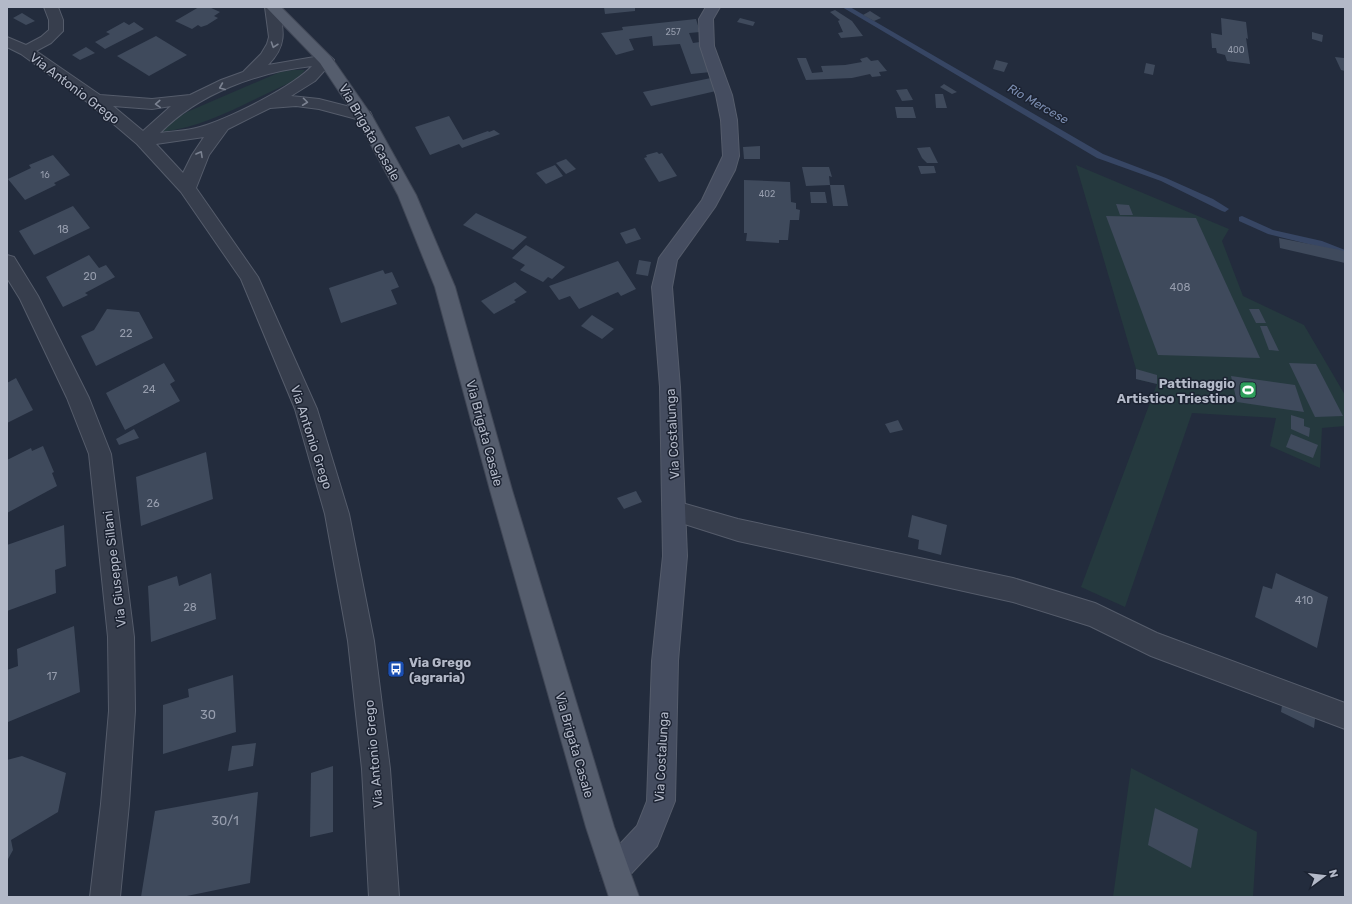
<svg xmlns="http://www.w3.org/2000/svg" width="1352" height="904" viewBox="0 0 1352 904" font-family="Rubik,sans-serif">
<rect width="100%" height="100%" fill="#232c3d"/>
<g fill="#25393e">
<path d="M293,70H305L299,77L287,84C247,102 206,127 162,132L173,121L187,112L280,72Z"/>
<polygon points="1076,165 1229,229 1222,241 1243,296 1304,325 1345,395 1345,426 1322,428 1320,468 1270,446 1276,418 1192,413 1125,607 1081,587 1157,384 1136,379 1136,369"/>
<polygon points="1131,768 1257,832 1253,897 1113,897"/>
</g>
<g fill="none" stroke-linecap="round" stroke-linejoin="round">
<g fill="#374664" fill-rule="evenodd">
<polygon points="842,7 850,7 1103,154 1166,178 1213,199 1229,209 1225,212 1222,211 1161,181 1097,158"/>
<polygon points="1242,216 1273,230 1322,241 1345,250 1345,256 1320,247 1268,234 1239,221 1239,217"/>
</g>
</g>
<g fill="#3f4a5c">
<polygon points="199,7 209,7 220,12 214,16 218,18 207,25 201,27 198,25 192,29 175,21"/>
<polygon points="604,7 635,7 635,11 605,14"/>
<polygon points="835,10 852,21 863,36 841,38 838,33 843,32 838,21 840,20 830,12"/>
<polygon points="870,11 881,18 874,21 863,15"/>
<polygon points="22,13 35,21 26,25 13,18"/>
<polygon points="740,18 755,22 753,26 737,22"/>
<polygon points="1221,18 1246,22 1248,39 1246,38 1250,64 1227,61 1225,55 1217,53 1216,48 1212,48 1211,33 1222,35"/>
<polygon points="696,19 700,32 689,33 693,43 700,42 711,72 691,74 680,44 653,46 652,36 629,39 634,50 616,55 601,33 623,30 622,27"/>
<polygon points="124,22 129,25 134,22 144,29 105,49 95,42 110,34 106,32"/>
<polygon points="1312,32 1323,35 1322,42 1312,39"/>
<polygon points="156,36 187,55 149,76 117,56"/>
<polygon points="86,47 95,53 80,60 72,55"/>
<polygon points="867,57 871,61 878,60 887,71 879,72 881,76 872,77 870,74 852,78 806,80 797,58 806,58 812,73 823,72 821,66 845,65 862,62 860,59"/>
<polygon points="1335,57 1344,58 1345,71 1341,70"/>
<polygon points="996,60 1008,63 1004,72 993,69"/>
<polygon points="1146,63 1155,65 1153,75 1144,73"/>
<polygon points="711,78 716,91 651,106 643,92"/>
<polygon points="944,84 957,92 952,94 940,87"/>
<polygon points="907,89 913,100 902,101 896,90"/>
<polygon points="935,94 943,94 947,108 936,108"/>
<polygon points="895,107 913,107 916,118 897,118"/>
<polygon points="449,116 463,140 488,131 489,132 494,130 500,134 462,148 459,144 430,155 415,127"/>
<polygon points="760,146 760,159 744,159 743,147"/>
<polygon points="930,147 938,163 927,163 922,158 917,148"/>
<polygon points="657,152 659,154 662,153 677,176 659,182 644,158 647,157 646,155"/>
<polygon points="53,155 70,175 54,183 56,185 25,200 8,179 31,168 29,165"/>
<polygon points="566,159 576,169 566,174 556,163"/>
<polygon points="555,165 563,176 546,184 536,173"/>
<polygon points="918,166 934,166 936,173 921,174"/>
<polygon points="802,167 829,167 832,177 829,176 830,185 806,186"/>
<polygon points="744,180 790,182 791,202 796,203 796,209 800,210 799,220 790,220 788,240 779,240 779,243 746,241 747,233 744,233"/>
<polygon points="830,185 844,185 848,206 833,206"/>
<polygon points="810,192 825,192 827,203 811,203"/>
<polygon points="1116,204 1129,205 1133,215 1120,215"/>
<polygon points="73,206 90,228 34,255 19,231"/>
<polygon points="476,213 527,237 513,250 463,225"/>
<polygon points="1106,216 1196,218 1260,358 1158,355"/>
<polygon points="635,228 641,239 626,244 620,233"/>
<polygon points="1279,238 1345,251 1345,263 1280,248"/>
<polygon points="526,245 565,267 552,279 548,277 543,282 520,270 525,265 512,258"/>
<polygon points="89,255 99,268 106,265 115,277 85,293 88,295 63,307 46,277"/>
<polygon points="639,260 651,262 648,276 636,274"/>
<polygon points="618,261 636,289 621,296 618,292 579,309 570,296 559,300 549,286"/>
<polygon points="383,270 385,274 392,272 399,287 391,290 397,304 341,323 329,288"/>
<polygon points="515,282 527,292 514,300 516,302 494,314 481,301"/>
<polygon points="107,309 139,312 153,338 96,366 81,336 94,330"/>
<polygon points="1249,309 1259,309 1266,323 1256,323"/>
<polygon points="592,315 614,329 602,339 581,326"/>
<polygon points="1260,326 1267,326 1279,351 1269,350"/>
<polygon points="164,363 175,381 170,384 180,401 125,430 106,393"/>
<polygon points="1289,363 1316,364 1343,416 1315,417"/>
<polygon points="1136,369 1157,375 1157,384 1136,379"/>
<polygon points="1231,376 1295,385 1304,412 1237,402"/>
<polygon points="16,378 33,410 7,423 7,383"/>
<polygon points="1291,415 1304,419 1304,426 1310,428 1309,437 1291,429"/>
<polygon points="898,420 903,430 890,433 885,424"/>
<polygon points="134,429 139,438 119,445 116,439"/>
<polygon points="1291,434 1318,445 1313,458 1286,447"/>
<polygon points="43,446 54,472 52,473 57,486 7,513 7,460 31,448 32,451"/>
<polygon points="206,452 213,499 141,526 136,477"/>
<polygon points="636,491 642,502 624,509 617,498"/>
<polygon points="912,515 947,525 941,555 918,549 919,540 908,537"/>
<polygon points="64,525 66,566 55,570 56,593 7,611 7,545"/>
<polygon points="211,573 216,619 151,642 148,586 177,576 179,586"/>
<polygon points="1276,573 1328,597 1317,648 1255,617 1263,586 1272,589"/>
<polygon points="74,626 80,692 8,722 7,670 18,666 17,649"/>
<polygon points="233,675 236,732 163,754 163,705 189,697 188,689"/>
<polygon points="1283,699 1316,711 1314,728 1281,712"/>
<polygon points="256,743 253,766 228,771 232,746"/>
<polygon points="22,756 66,773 58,812 11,840 13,850 7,861 7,760"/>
<polygon points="333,766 333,832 310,837 311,773"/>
<polygon points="258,792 250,883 182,897 141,897 155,811"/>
<polygon points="1155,808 1198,829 1191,868 1148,845"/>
</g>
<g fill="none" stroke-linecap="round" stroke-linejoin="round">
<g stroke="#555c6b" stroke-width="2">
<g id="street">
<path d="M44,7H58L63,20V31L51,43L36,51L100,95L152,99L190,95L221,80L243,72L261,54L267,44L269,37L265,7H279C284,32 287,46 268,65L326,55L331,57L334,60L315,81L291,96L319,99L370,112L372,116L370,120L364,121L319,109L296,106L270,108L228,129L209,155L196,188L258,277L317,409L349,514L374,641L390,769L399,897H369L362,769L348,641L325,514L295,409L241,279L181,192L137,144L90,104L21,54L7,47V37L26,45L41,37L49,30V20ZM312,66C293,87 228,119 200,127C187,131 173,131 160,133C199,93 258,72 312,66ZM113,106L152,109L171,106L143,131ZM204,137L192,155L183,173L156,144Z"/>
<polygon points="7,255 14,257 38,296 89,398 111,454 134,637 135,711 129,804 120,897 90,897 101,804 109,711 108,637 89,454 67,398 20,299 7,278"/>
<polygon points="675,501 738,519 1013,578 1095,603 1157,633 1345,703 1345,729 1151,656 1090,626 1013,602 738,541 675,521 667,518 663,511 667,504"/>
</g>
</g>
<g stroke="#555c6b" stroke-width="2">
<polygon id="secondary" points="706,7 720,7 713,19 714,46 732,95 737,120 739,156 735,170 715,207 677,260 672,287 680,387 687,556 678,661 675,801 657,846 625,880 615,885 605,880 600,870 605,860 637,826 647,801 652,661 663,556 660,387 652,287 659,258 702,200 723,156 721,120 716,95 700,46 699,19"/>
</g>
<g stroke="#404756" stroke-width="2">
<polygon id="primary" points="266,7 281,7 331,57 372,116 416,195 455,287 512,490 614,827 639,897 609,897 586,827 490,490 435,287 398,195 356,117 320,63"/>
</g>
<use href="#street" fill="#373e4d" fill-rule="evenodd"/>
<use href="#secondary" fill="#454d60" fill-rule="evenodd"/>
<use href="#primary" fill="#555d6d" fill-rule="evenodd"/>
</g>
<defs><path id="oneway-chevron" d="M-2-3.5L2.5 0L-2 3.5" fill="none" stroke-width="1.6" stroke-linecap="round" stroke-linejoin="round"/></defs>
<g stroke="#7b8291">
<use href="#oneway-chevron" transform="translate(274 45) rotate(109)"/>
<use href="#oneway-chevron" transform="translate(222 87) rotate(157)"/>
<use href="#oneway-chevron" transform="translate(305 102) rotate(7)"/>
<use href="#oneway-chevron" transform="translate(158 104) rotate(177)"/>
<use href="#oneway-chevron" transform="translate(200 154) rotate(-61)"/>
</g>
<defs>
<g id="stadium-square" transform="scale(0.9)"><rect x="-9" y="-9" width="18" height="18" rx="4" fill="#2e9e5b" stroke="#1c2332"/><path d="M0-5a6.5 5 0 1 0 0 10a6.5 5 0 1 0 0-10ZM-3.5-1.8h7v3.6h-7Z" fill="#fff"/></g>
<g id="bus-square" transform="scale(0.9)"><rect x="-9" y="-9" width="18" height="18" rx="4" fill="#1a4fb4" stroke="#1c2332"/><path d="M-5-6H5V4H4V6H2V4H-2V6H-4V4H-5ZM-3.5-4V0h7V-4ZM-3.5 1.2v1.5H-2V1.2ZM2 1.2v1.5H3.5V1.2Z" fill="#fff"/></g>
</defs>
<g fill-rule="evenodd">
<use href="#stadium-square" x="1248" y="390"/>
<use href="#bus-square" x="396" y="669"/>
</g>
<g text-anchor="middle" stroke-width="3" stroke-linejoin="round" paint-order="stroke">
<g font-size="9" fill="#969dad">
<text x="673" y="35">257</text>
<text x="1236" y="53">400</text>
<text x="45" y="178">16</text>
<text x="767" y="197">402</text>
</g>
<g font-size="11" fill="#969dad">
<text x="63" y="233">18</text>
<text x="90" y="280">20</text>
<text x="1180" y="291">408</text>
<text x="126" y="337">22</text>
<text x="149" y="393">24</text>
<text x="153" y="507">26</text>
<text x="1304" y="604">410</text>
<text x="190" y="611">28</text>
<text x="52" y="680">17</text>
</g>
<g font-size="12" font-style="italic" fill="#7b8db0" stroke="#1c2332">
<text transform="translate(1038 104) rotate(30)" y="4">Rio Mercese</text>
</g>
<g font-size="13" fill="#b3b9c8" stroke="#1c2332">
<text transform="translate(75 88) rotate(37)" y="5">Via Antonio Grego</text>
<text transform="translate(370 132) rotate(60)" y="5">Via Brigata Casale</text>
<text transform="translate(485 433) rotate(75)" y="5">Via Brigata Casale</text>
<text transform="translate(672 434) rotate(-93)" y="5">Via Costalunga</text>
<text transform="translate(312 437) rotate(72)" y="5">Via Antonio Grego</text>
<text transform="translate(114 569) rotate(-97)" y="5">Via Giuseppe Sillani</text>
<text transform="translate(575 745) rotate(74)" y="5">Via Brigata Casale</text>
<text transform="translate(373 754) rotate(-95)" y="5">Via Antonio Grego</text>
<text transform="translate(661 757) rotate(-87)" y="5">Via Costalunga</text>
</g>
<g font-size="13" font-weight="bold" fill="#b3b9c8" stroke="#1c2332" text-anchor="end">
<text x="1235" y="388">Pattinaggio<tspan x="1235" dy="15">Artistico Triestino</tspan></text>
<text x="409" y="667" text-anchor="start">Via Grego<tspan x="409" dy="15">(agraria)</tspan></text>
</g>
<g font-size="13" fill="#969dad">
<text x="208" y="719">30</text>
<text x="225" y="825">30/1</text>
</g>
</g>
<rect width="1352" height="904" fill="none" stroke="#b3b9c8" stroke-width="16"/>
<g transform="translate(1324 876) rotate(75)" stroke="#1c2332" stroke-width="3" paint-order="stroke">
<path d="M0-3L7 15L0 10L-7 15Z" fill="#b3b9c8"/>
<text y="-6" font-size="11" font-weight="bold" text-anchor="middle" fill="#b3b9c8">N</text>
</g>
</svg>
